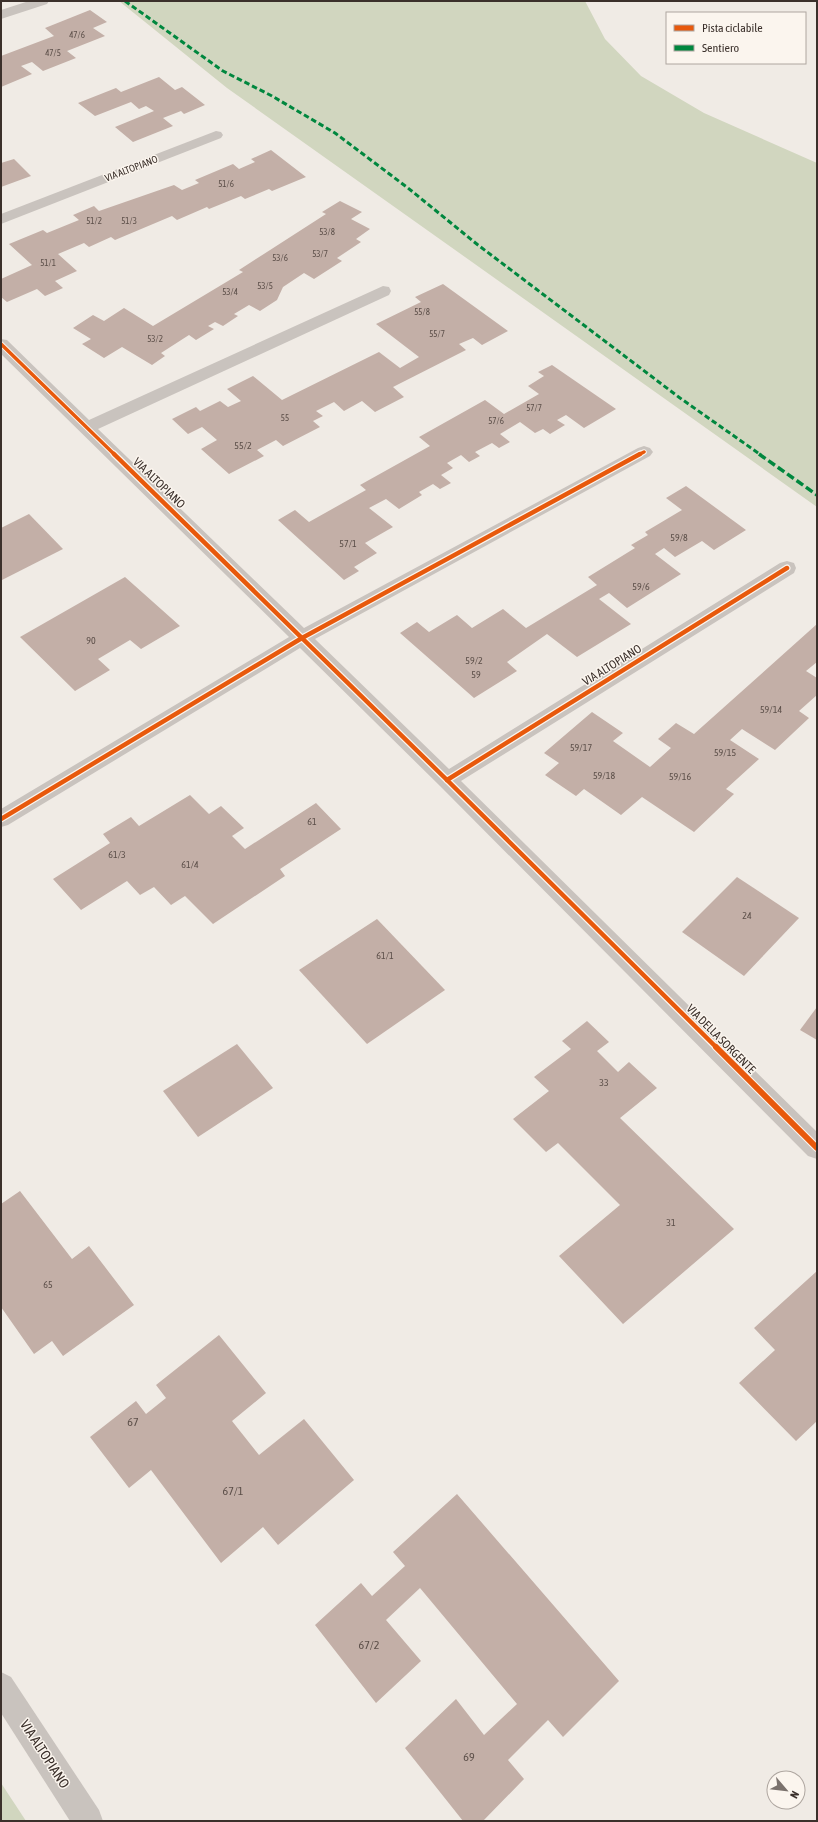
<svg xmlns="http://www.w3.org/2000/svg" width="818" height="1822" viewBox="0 0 818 1822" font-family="'Asap Condensed',sans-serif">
<rect width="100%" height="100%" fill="#f0ebe5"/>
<g fill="#d1d6bf">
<polygon points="119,1 585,1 605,39 641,76 704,113 817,163 817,507 227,88"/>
<polygon points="1,1783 26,1821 1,1821"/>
</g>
<g fill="#c3afa7">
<polygon points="90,10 107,22 93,28 105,36 67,51 76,58 43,71 32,62 21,66 32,74 1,87 1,56 54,36 45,28"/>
<polygon points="159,77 175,90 182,87 205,105 184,114 181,111 163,118 173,126 133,142 115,127 154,111 146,106 139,109 131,102 95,116 78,103 116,88 121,92"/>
<polygon points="271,150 306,177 272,191 269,189 245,199 241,196 209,209 207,207 177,220 172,216 115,240 111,237 89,247 84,243 58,254 77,271 55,281 63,288 45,296 37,289 7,302 1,297 1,279 32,265 9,244 43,230 47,233 79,220 73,215 94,206 99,211 174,185 182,190 199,183 195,180 233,164 239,169 255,162 251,159"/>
<polygon points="14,159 31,176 1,187 1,163"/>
<polygon points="340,201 362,212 351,219 370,229 356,239 361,242 337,258 342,261 314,279 304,273 283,287 277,300 260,311 249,305 234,314 238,316 223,326 215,322 208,326 214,329 196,340 189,335 161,353 165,356 152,365 122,347 104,358 82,344 91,339 73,328 93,315 104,321 124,308 153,326 243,272 239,270 326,214 322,212"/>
<polygon points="443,284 508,331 482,345 473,338 459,344 466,350 393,387 404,397 375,412 362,401 344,411 334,402 316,411 323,416 313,421 320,427 283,446 276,440 257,450 264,456 229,474 201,449 217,440 202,427 188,434 172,419 196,407 200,411 220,401 228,407 241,401 227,389 253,376 282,400 379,352 400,368 419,357 376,324 421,302 415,297"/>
<polygon points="552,365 616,409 584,428 566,415 557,420 565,425 550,434 543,429 535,433 520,422 500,434 510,442 499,448 492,443 475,452 480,456 469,462 461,455 447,463 453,468 441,475 451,483 440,489 433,484 419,492 422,495 399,509 386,499 369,508 393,527 365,543 377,553 354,567 359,571 344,580 278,520 295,510 309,522 366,490 360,485 430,446 419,437 485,400 504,414 539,394 528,386 544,376 538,372"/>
<polygon points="686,486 746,530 714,550 702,541 675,557 664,548 655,554 681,574 627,608 609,593 599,599 631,624 577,657 547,634 507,662 517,671 474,698 400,633 417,622 429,632 457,615 472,628 503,609 526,628 597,585 588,577 635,548 631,545 648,535 645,532 682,510 666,498"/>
<polygon points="29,514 63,549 2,580 1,528"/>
<polygon points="125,577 180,626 141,649 130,640 98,659 110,670 75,691 20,637"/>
<polygon points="817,624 817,662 806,671 817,678 817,695 799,711 809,718 775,750 742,729 730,740 759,759 726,789 734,794 694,832 642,797 621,815 584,789 576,796 545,775 559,763 544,753 592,712 623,733 613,741 650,767 671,748 658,739 676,723 694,734"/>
<polygon points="190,795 209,814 221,806 244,828 232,836 245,849 316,803 341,829 280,869 285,876 213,924 185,896 171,905 154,887 140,895 127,881 81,910 53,879 110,843 103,834 131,817 139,826"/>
<polygon points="737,877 799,918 744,976 682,932"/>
<polygon points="377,919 445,990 367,1044 299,970"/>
<polygon points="817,1007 817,1040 800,1030"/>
<polygon points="587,1021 609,1042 597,1051 618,1072 629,1062 657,1088 620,1118 734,1229 623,1324 559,1256 620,1205 558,1143 546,1152 513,1119 549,1091 534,1077 571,1049 562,1041"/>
<polygon points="237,1044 273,1088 198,1137 163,1091"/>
<polygon points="20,1191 72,1259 89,1246 134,1305 63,1356 52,1341 34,1354 1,1307 1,1204"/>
<polygon points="817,1271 817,1421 796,1441 739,1383 775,1350 754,1328"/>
<polygon points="219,1335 266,1393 232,1421 259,1455 304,1419 354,1480 278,1545 263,1527 221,1563 151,1470 129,1488 90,1437 136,1401 146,1414 166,1398 156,1385"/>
<polygon points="457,1494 619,1681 563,1737 548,1720 508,1760 524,1779 483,1821 463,1821 405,1748 456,1699 484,1735 517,1704 420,1588 386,1620 421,1661 376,1703 315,1625 361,1583 372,1596 405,1566 393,1552"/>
</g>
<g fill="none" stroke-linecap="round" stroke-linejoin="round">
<g fill="#c9c3be" fill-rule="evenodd">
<polygon points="29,1 49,1 47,4 1,19 1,10"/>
<polygon points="216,131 221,132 223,135 221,138 1,224 1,214"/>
<polygon points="383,286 389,287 391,291 389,295 98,429 304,628 638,448 644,446 650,448 653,452 650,456 315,639 449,769 780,563 787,561 794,563 796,568 794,573 461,781 817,1132 817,1159 808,1156 440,786 300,648 8,825 1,827 1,809 289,637 1,354 1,339 7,340 89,420"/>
<polygon points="1,1672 11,1677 99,1810 103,1821 70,1821 1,1713"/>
</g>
<polyline stroke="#00873e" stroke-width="3" stroke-dasharray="5.5 3" stroke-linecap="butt" points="125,1 223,71 272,96 335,133 408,188 478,245 680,398 761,455"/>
<polyline stroke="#00873e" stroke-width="3.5" stroke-dasharray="8 3.5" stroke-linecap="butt" points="759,454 817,495"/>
<g stroke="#fbf5ee" stroke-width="5.5">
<g id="cycleway-far2">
<polyline points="1,344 115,455"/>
<polyline points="638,455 644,452"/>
</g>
</g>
<g stroke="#fbf5ee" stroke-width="7">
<g id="cycleway-far1">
<polyline points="114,454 447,780 717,1048"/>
<polyline points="447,780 787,568"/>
<polyline points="1,819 302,638 640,454"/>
</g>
</g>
<g stroke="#fbf5ee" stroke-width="8">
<polyline id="cycleway" points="716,1047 817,1148"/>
</g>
<use href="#cycleway-far2" stroke="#e8590c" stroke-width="3.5"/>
<use href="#cycleway-far1" stroke="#e8590c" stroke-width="4.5"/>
<use href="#cycleway" stroke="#e8590c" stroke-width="6"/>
</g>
<g text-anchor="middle" stroke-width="3" stroke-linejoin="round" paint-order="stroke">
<g font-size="9" fill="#5d504a">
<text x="77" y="38">47/6</text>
<text x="53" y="56">47/5</text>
<text x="226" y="187">51/6</text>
<text x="94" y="224">51/2</text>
<text x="129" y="224">51/3</text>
<text x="327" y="235">53/8</text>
<text x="320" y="257">53/7</text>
<text x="280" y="261">53/6</text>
<text x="48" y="266">51/1</text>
<text x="265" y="289">53/5</text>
<text x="230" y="295">53/4</text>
<text x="422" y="315">55/8</text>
<text x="437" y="337">55/7</text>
<text x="155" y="342">53/2</text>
<text x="534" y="411">57/7</text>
<text x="285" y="421">55</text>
<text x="496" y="424">57/6</text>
</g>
<g font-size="10" fill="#3b302b" stroke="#fbf5ee">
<text transform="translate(131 168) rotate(-21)" y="4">VIA ALTOPIANO</text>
</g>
<g font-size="10" fill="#5d504a">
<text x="243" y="449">55/2</text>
<text x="679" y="541">59/8</text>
<text x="348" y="547">57/1</text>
<text x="641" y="590">59/6</text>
<text x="91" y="644">90</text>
<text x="474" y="664">59/2</text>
<text x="476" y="678">59</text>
<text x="771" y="713">59/14</text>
<text x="581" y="751">59/17</text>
<text x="725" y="756">59/15</text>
<text x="604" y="779">59/18</text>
<text x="680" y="780">59/16</text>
<text x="312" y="825">61</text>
<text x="117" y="858">61/3</text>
<text x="190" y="868">61/4</text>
<text x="747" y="919">24</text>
<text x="385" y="959">61/1</text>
<text x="604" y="1086">33</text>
<text x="671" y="1226">31</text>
<text x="48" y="1288">65</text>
</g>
<g font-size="12" fill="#3b302b" stroke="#fbf5ee">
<text transform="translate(159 483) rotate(44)" y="4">VIA ALTOPIANO</text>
<text transform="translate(612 665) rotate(-32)" y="4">VIA ALTOPIANO</text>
<text transform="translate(721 1039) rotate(45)" y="4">VIA DELLA SORGENTE</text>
</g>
<g font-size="12" fill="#5d504a">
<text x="133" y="1426">67</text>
<text x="233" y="1495">67/1</text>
<text x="369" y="1649">67/2</text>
<text x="469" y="1761">69</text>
</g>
<g font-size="14" fill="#3b302b" stroke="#fbf5ee">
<text transform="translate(45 1754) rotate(57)" y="5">VIA ALTOPIANO</text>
</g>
</g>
<rect width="818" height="1822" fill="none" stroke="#3b302b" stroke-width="4"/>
<rect x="666" y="12" width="140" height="52" fill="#fbf5ee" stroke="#aea6a0"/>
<rect x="674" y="25" width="20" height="6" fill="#e8590c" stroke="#aea6a0"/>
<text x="702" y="32" font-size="12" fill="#3b302b">Pista ciclabile</text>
<rect x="674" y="45" width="20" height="6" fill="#00873e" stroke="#aea6a0"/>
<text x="702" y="52" font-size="12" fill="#3b302b">Sentiero</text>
<g transform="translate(786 1790) rotate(118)"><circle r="19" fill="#fbf5ee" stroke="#aea6a0"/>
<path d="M0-3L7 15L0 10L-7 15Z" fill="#7a716c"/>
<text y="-6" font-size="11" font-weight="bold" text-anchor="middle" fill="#3b302b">N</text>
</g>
</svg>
